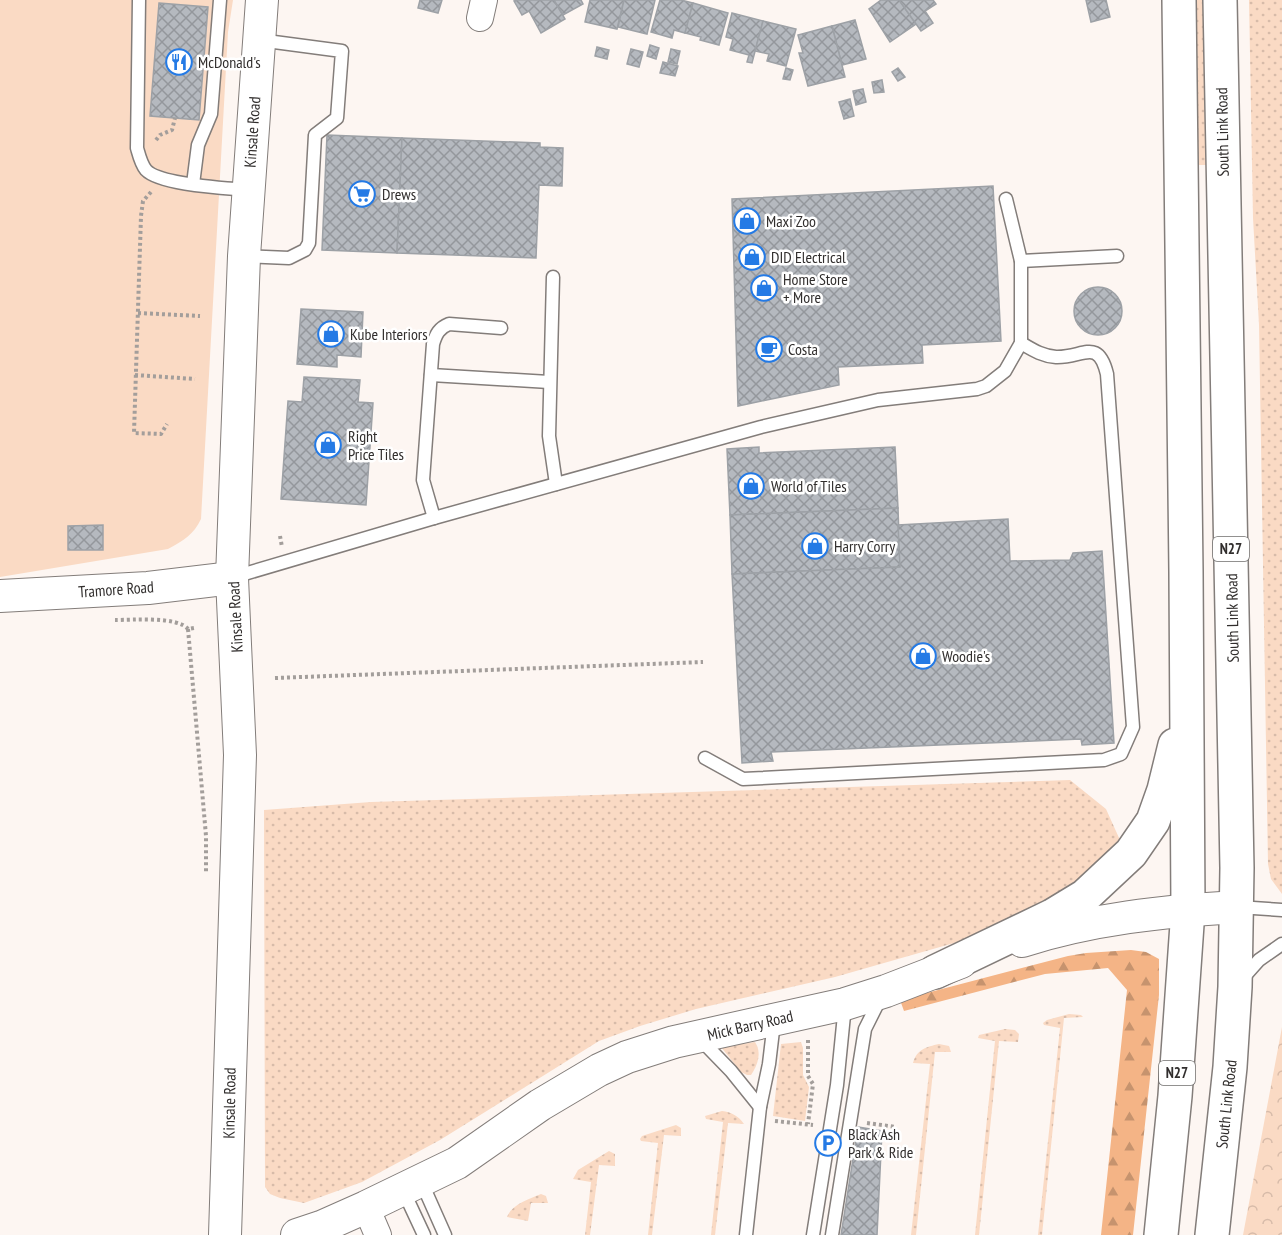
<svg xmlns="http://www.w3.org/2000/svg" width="1282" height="1235" viewBox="0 0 1282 1235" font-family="'PT Sans Narrow',sans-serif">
<defs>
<pattern id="grass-dots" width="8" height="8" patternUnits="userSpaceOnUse" patternTransform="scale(1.5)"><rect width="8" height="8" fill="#fadac4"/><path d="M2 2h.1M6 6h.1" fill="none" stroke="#d7bba9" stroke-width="1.8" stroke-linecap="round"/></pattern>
<pattern id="forest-firs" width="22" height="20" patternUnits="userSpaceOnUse" patternTransform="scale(1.5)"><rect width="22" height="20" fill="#f4b486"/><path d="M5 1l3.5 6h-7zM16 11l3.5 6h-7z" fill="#c6936e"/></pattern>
<pattern id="park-crowns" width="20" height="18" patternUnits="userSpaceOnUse" patternTransform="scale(1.5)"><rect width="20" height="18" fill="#fadac4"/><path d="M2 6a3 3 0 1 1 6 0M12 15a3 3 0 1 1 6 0" fill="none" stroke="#d7bba9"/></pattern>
<pattern id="building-cross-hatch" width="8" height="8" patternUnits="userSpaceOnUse" patternTransform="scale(1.5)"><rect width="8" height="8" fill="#b5b9bf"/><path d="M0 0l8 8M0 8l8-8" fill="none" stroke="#94979c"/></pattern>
</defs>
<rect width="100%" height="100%" fill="#fdf6f2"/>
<g fill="url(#grass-dots)">
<polygon points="1192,0 1211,0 1213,165 1193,165"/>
<polygon points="1249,0 1282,0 1282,894 1271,879 1268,864 1259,325 1253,218"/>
<polygon points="1070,780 1106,809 1124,849 1072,890 999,926 961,941 835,977 696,1009 640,1026 599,1041 440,1140 362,1182 304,1203 280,1198 270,1194 265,1187 264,810 371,802"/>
<polygon points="1069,1014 1081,1015 1083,1017 1064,1018 1042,1235 1038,1235 1060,1028 1044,1025 1043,1023 1047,1020"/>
<polygon points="1005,1029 1015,1030 1019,1034 1018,1042 999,1041 979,1235 975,1235 995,1041 978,1038 979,1035"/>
<path d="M755,1042C762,1052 758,1065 751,1075H747L741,1072L721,1047Z"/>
<polygon points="801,1042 803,1048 803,1075 809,1087 805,1121 773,1116 781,1044"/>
<path d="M939,1044L949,1046L951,1052H935L916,1235H911L930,1064L913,1063C917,1049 926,1047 939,1044Z"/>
<path d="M722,1111C731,1112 739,1116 744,1124L728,1123L715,1235H711L723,1122L706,1119L705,1116Z"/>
<polygon points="676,1125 681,1128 681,1136 664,1135 652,1235 648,1235 658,1143 641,1141 640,1139 642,1136"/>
<polygon points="609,1151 615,1154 615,1166 599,1165 590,1235 585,1235 591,1182 573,1179 578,1170"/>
<path d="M541,1194L546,1196L548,1203H531L528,1221L507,1217C512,1204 529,1199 541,1194Z"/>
</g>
<polygon fill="url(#forest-firs)" points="1131,950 1146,952 1159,959 1159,995 1133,1235 1101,1235 1127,990 1108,968 1045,974 904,1011 900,1000 1068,956 1086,953"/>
<polygon fill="url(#park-crowns)" points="1282,1027 1282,1235 1243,1235"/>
<path fill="#fadac4" d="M0,0H233L228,32L201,519C194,534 183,541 168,549L0,577Z"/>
<g fill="url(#building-cross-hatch)" stroke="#9da1a6" stroke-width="1.5">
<polygon points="420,0 442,0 438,13 418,8"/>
<polygon points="517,0 554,0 565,19 541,33 529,11 522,15 514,1"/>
<polygon points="554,0 581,0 583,4 563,15"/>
<polygon points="590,0 624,0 617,29 585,22"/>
<polygon points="624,0 655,0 647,34 618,27"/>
<polygon points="660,0 681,0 693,3 685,33 674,30 672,38 651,32"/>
<polygon points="881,0 899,0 916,24 890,42 869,9"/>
<polygon points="899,0 933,0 936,4 925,11 933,23 921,31"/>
<polygon points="1086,0 1106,0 1110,17 1091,22"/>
<polygon points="159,3 208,7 199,120 150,116"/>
<polygon points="693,3 728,13 719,45 700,40 701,37 685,33"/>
<polygon points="732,13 763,21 752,63 747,62 749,55 730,50 733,39 726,37"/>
<polygon points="855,20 866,59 842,65 832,26"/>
<polygon points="763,21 796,29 786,66 767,61 769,54 755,51"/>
<polygon points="832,26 845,77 808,86 799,53 803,53 798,35"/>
<polygon points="650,45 659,48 656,59 647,56"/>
<polygon points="597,47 609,50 607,59 595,56"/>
<polygon points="631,49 643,52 639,67 627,64"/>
<polygon points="671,49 680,51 677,64 668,62"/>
<polygon points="663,62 678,66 675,76 660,73"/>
<polygon points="786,68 793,70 790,80 783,79"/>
<polygon points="898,68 905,77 898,81 892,72"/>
<polygon points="882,80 884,92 874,93 872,82"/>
<polygon points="863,89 866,102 856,105 853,91"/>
<polygon points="850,99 854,116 844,119 839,102"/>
<polygon points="327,135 402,138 397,253 322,250"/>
<polygon points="402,138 540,143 540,147 563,148 562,186 539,185 536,258 397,253"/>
<polygon points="993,186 1001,341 922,345 923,363 838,367 839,385 738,406 732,199"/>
<circle cx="1098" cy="311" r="24"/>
<polygon points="301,309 363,312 361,357 337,355 337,367 297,364"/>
<polygon points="304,377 360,380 358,402 373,403 366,505 281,499 288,401 302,402"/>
<polygon points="759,447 759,453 895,447 898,508 730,515 727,449"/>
<polygon points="898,508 900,567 732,574 730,515"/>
<polygon points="1008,519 1010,561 1070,560 1073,553 1102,551 1114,743 1082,745 1081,739 771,752 773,761 742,763 732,574 900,567 898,525"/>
<polygon points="103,525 103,550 68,550 68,526"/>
<polygon points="858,1127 882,1131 877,1235 841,1235"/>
</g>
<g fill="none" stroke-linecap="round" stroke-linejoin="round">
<g stroke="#837d7a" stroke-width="15">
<g id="service">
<path d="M139,0L137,148C139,155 141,164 146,170C160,185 226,188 247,190"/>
<polyline points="193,184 198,145 211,114 220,0"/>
<polyline points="245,256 289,258 305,250 309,243 315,135 337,118 342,51 259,40"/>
<polyline points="1021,261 1117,256"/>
<polyline points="553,277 549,436 556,484"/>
<polyline points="431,375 549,382"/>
<path d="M434,518L423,480L433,344C436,334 439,328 449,324L501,328"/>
<polyline points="234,577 434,518 761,427 878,400 977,389 986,386 1005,371 1021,343 1021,261 1006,199"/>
<path d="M705,758L743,779L1104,760L1121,754L1133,727L1107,374C1098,337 1083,358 1056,357C1042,356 1033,350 1021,343"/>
<polyline points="1238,907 1282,910"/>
<polyline points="1242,979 1259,960 1282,944"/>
<polyline points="699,1038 731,1071 760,1107"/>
<polyline points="421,1181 445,1235"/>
<polyline points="403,1190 424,1235"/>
<polyline points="746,1235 760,1107 769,1064 774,1022"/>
<polyline points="813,1235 837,1085 845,1005"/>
<polyline points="832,1235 865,1029 880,999"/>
</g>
</g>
<g stroke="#837d7a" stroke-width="28">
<g id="minor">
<polyline points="480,18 484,0"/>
<polyline points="366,1207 378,1235"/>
</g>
</g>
<g stroke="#837d7a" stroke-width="34">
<g id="tertiary">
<polyline points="0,596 148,588 232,578"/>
<path d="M1022,941C1091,919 1164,911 1237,907"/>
<polyline points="225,1235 240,755 232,578 244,256 262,0"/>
<polyline points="297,1235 321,1227 366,1207 457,1163 540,1105 599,1070 627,1057 674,1042 845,1004 886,991 961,962"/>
</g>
</g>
<g stroke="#837d7a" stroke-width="36">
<g id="trunk">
<polyline points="935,972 1052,916 1085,896 1131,853 1153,821 1164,790 1175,745"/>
<polyline points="1161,1235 1175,1096 1188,910 1186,572 1179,0"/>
<polyline points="1212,1235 1230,1067 1235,987 1237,868 1220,0"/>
</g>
</g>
<g stroke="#a39e9b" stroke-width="4" stroke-dasharray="3 3" stroke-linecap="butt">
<polyline points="156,140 160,135 172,130 175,118"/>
<polyline points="151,192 143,201 141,216 134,433 161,434 167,424"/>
<polyline points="138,313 200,316"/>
<polyline points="135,375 195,379"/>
<polyline points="280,536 282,547"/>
<path d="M115,620C132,620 177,616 188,629L194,628"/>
<polyline points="188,629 206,836 206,874"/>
<polyline points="275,678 703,662"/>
<polyline points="808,1040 808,1076 813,1084 808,1124"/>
<polyline points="775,1121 813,1125"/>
<polyline points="867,1123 896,1127"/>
</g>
<use href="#service" stroke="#fff" stroke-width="12"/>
<use href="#minor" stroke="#fff" stroke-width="26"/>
<use href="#tertiary" stroke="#fff" stroke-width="32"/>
<use href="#trunk" stroke="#fff" stroke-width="33"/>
</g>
<defs>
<g id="restaurant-ring" transform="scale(1.35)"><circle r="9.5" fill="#fff" stroke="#247ae5" stroke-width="1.5"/><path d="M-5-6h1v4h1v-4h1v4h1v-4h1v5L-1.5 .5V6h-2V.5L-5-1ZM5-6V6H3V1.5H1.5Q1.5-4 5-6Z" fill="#247ae5"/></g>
<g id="supermarket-ring" transform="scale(1.35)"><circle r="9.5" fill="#fff" stroke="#247ae5" stroke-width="1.5"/><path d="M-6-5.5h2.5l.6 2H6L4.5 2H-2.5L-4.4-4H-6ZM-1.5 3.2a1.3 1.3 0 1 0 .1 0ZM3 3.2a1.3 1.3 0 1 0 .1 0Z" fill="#247ae5"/></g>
<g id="shop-ring" transform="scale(1.35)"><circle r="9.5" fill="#fff" stroke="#247ae5" stroke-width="1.5"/><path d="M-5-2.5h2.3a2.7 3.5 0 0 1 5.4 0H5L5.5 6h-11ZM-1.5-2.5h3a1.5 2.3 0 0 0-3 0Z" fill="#247ae5"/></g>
<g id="cafe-ring" transform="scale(1.35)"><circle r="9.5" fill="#fff" stroke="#247ae5" stroke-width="1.5"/><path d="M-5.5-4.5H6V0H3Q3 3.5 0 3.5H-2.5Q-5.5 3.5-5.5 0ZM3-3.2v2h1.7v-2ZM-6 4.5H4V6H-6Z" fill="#247ae5"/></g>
<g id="parking-ring" transform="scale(1.35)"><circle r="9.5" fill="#fff" stroke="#247ae5" stroke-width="1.5"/><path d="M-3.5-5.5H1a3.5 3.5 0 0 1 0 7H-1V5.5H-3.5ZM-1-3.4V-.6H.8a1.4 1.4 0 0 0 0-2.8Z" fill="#247ae5"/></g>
</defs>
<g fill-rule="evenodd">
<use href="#restaurant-ring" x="179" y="62"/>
<use href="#supermarket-ring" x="362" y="194"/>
<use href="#shop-ring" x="747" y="221"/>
<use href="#shop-ring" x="752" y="257"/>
<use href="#shop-ring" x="764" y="288"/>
<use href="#shop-ring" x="331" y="334"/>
<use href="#cafe-ring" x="769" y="349"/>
<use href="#shop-ring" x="328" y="445"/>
<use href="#shop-ring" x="751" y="486"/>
<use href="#shop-ring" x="815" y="546"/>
<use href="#shop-ring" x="923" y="656"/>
<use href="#parking-ring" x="828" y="1143"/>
</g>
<g text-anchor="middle" stroke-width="5" stroke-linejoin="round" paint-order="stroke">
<g fill="#fff" stroke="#6f6d6c" stroke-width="1.5">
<rect x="1213" y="537" width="36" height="24" rx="4.5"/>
<rect x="1159" y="1061" width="36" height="24" rx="4.5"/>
</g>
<g font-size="15" font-weight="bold" fill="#312e2d">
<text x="1231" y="554">N27</text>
<text x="1177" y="1078">N27</text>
</g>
<g font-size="16" fill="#312e2d" stroke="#fff" text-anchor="start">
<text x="198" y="68">McDonald's</text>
<text x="382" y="200">Drews</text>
<text x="766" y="227">Maxi Zoo</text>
<text x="771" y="263">DID Electrical</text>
<text x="783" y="285">Home Store<tspan x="783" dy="18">+ More</tspan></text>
<text x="350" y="340">Kube Interiors</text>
<text x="788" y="355">Costa</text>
<text x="348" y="442">Right<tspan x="348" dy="18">Price Tiles</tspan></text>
<text x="771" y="492">World of Tiles</text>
<text x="834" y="552">Harry Corry</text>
<text x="942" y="662">Woodie's</text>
<text x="848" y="1140">Black Ash<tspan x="848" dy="18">Park &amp; Ride</tspan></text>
</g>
<g font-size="16" fill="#312e2d" stroke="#fff">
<text transform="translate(252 132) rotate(-86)" y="6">Kinsale Road</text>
<text transform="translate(1222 132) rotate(-91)" y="6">South Link Road</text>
<text transform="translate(116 589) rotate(-4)" y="6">Tramore Road</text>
<text transform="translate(235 617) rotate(-93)" y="6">Kinsale Road</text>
<text transform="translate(1232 618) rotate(-91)" y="6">South Link Road</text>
<text transform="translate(750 1025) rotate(-13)" y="6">Mick Barry Road</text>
<text transform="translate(229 1103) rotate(-89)" y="6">Kinsale Road</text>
<text transform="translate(1226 1104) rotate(-84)" y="6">South Link Road</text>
</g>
</g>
</svg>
